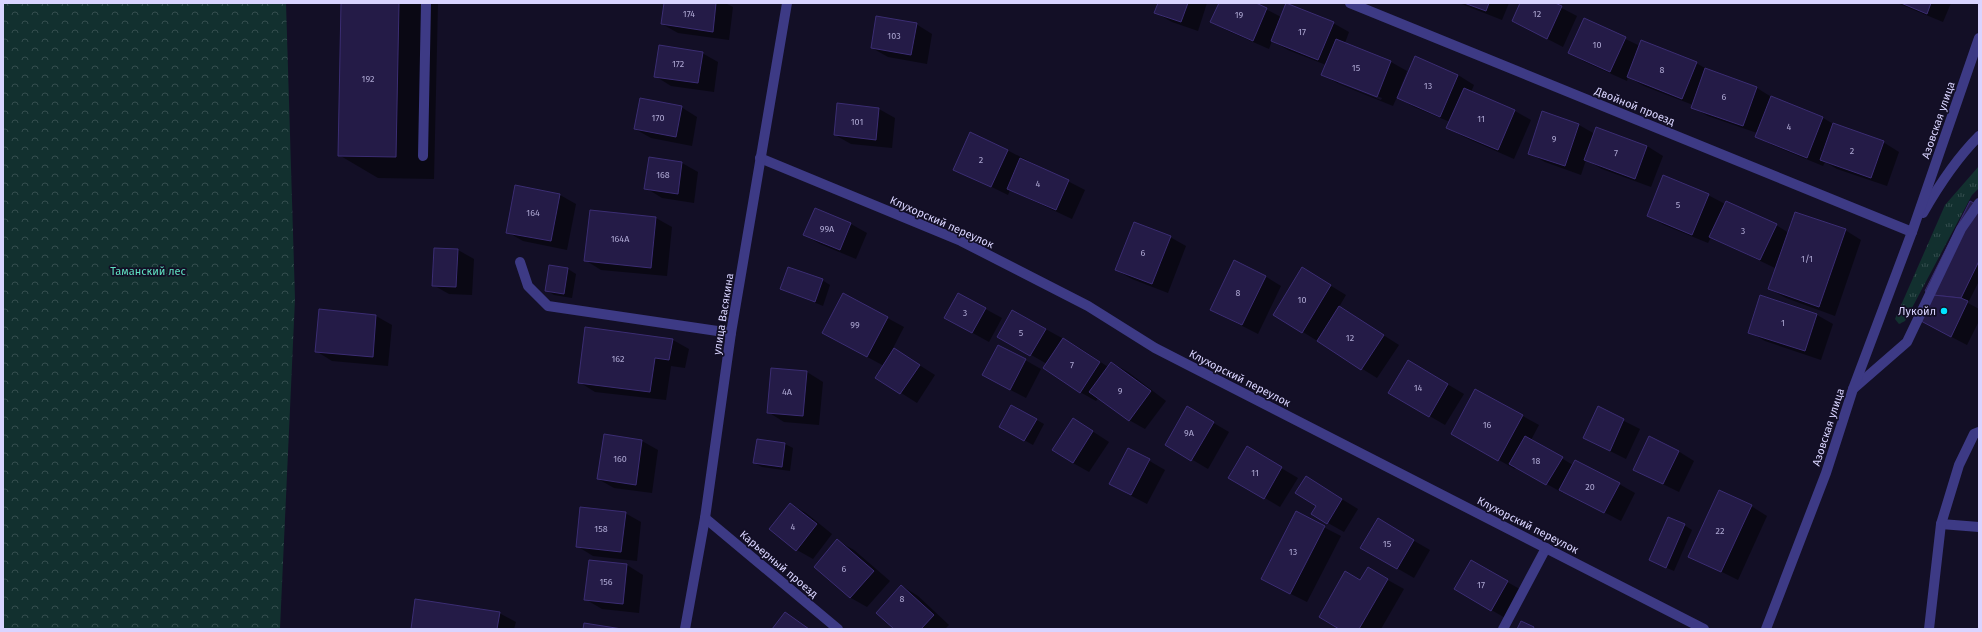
<svg xmlns="http://www.w3.org/2000/svg" width="1982" height="632" viewBox="0 0 1982 632" font-family="'Fira Sans',sans-serif">
<defs>
<pattern id="grass-tufts" width="24" height="20" patternUnits="userSpaceOnUse"><rect width="24" height="20" fill="#12302f"/><path d="M3 7l-1-3M5 7V3M7 7l1-3M15 17l-1-3M17 17v-4M19 17l1-3" fill="none" stroke="#344d4e"/></pattern>
<pattern id="forest-crowns" width="20" height="18" patternUnits="userSpaceOnUse"><rect width="20" height="18" fill="#12302f"/><path d="M2 6a3 3 0 1 1 6 0M12 15a3 3 0 1 1 6 0" fill="none" stroke="#344d4e"/></pattern>
</defs>
<rect width="100%" height="100%" fill="#130f26"/>
<polygon fill="url(#grass-tufts)" points="1979,166 1979,188 1972,195 1905,321 1899,324 1895,319 1945,205"/>
<polygon fill="url(#forest-crowns)" points="3,3 286,3 295,299 280,628 3,629"/>
<g fill="#0007" fill-rule="evenodd">
<polygon points="342,3 438,3 434,179 378,178 339,155"/>
<polygon points="665,3 725,3 733,7 729,40 678,33 662,24"/>
<polygon points="1159,3 1207,3 1198,31 1172,22 1156,13"/>
<path d="M1220,3H1254L1281,17L1333,23L1349,32L1345,43L1391,62L1407,71L1399,91H1401L1415,57L1458,75L1474,85L1471,92L1515,111L1531,120L1514,159L1464,137L1448,128L1450,122L1414,107L1397,97L1393,106L1339,84L1323,75L1326,65L1288,50L1272,41L1269,49L1228,31L1212,22ZM1338,81L1382,98L1381,100L1338,83Z"/>
<polygon points="1459,3 1509,3 1502,20"/>
<polygon points="1521,3 1552,3 1577,16 1563,47 1513,21"/>
<polygon points="1897,3 1951,3 1943,22"/>
<polygon points="1584,19 1640,46 1696,63 1712,72 1757,88 1773,98 1823,118 1837,126 1883,142 1899,152 1887,186 1837,169 1825,162 1823,166 1772,145 1756,136 1757,133 1708,116 1692,107 1693,105 1644,86 1628,77 1627,81 1585,62 1569,52"/>
<polygon points="916,24 932,34 927,64 888,57 872,48"/>
<polygon points="702,53 718,62 714,92 671,86 655,76"/>
<polygon points="681,107 697,117 692,146 651,138 635,129"/>
<polygon points="879,109 895,118 892,148 851,144 835,135"/>
<polygon points="1543,112 1579,125 1595,134 1647,146 1663,156 1651,187 1602,169 1586,160 1581,175 1545,162 1529,153"/>
<polygon points="1007,150 1085,190 1072,219 1010,190 1008,195 955,169"/>
<polygon points="650,158 682,163 698,172 694,203 662,198 646,188"/>
<polygon points="560,195 576,204 567,250 523,241 507,232"/>
<polygon points="1708,195 1725,204 1776,225 1789,233 1845,230 1861,240 1835,316 1786,298 1769,289 1777,269 1711,237 1708,243 1664,225 1648,216"/>
<polygon points="1979,207 1979,281 1968,303 1979,309 1979,321 1967,345 1938,330"/>
<polygon points="591,211 656,218 672,227 667,276 601,270 585,260"/>
<polygon points="851,224 867,233 856,259 820,244 804,235"/>
<polygon points="1170,237 1186,246 1168,293 1132,279 1116,270"/>
<polygon points="458,250 474,259 472,295 449,294 433,285"/>
<polygon points="568,269 576,274 572,298 554,295 546,290"/>
<polygon points="1265,276 1281,286 1258,334 1211,310"/>
<polygon points="1318,278 1346,295 1339,307 1399,345 1377,378 1303,332"/>
<polygon points="822,280 830,285 823,306 782,289"/>
<polygon points="843,294 904,327 891,352 894,349 935,375 917,403 876,377 884,366 823,333"/>
<polygon points="958,294 1002,318 989,342 962,327"/>
<polygon points="1761,296 1817,315 1833,324 1821,360 1765,341 1749,332"/>
<polygon points="320,310 376,316 392,325 388,366 332,361 316,351"/>
<polygon points="1013,311 1080,348 1108,367 1112,363 1128,372 1166,401 1145,429 1129,420 1099,397 1096,401 1080,392 1047,364 998,336"/>
<polygon points="673,340 689,349 685,368 671,366 666,400 595,392 579,382"/>
<polygon points="1025,360 1041,369 1026,398 999,384"/>
<polygon points="1408,361 1464,394 1445,425 1390,393"/>
<polygon points="807,372 823,382 819,425 784,422 768,412"/>
<polygon points="1476,390 1539,425 1531,440 1573,465 1619,484 1635,493 1621,521 1564,491 1563,493 1516,467 1515,469 1452,434"/>
<polygon points="1012,406 1044,424 1033,445 1001,427"/>
<polygon points="1188,408 1229,432 1208,469 1166,444"/>
<polygon points="1598,408 1640,429 1626,459 1584,438"/>
<polygon points="1089,429 1109,442 1089,472 1073,463"/>
<polygon points="757,440 785,444 793,448 790,471 762,467 754,463"/>
<polygon points="642,441 658,450 652,493 614,488 598,479"/>
<polygon points="1247,448 1298,478 1280,507 1230,477"/>
<polygon points="1129,449 1165,470 1147,504 1126,493"/>
<polygon points="1678,451 1694,461 1679,492 1634,470"/>
<polygon points="1322,487 1358,509 1344,532 1328,523 1317,505"/>
<polygon points="790,504 806,513 832,534 813,559 797,550"/>
<polygon points="1751,506 1767,516 1738,580 1690,556"/>
<polygon points="625,513 641,522 637,561 593,556 577,546"/>
<polygon points="1296,513 1341,536 1307,602 1279,588"/>
<polygon points="1378,520 1430,550 1414,578 1362,548"/>
<polygon points="1684,525 1692,530 1674,571 1658,564"/>
<polygon points="838,541 854,550 890,581 867,607 851,598 815,567"/>
<polygon points="1471,561 1523,591 1507,619 1455,589"/>
<polygon points="627,565 643,575 639,613 602,609 585,599"/>
<polygon points="1368,569 1404,589 1381,629 1341,629 1361,581"/>
<polygon points="902,586 918,596 949,625 945,629 895,629"/>
<polygon points="499,613 516,622 514,629 412,629"/>
</g>
<g fill="#241b47" stroke="#3b2d73">
<polygon points="341,3 399,3 396,157 338,156"/>
<polygon points="664,3 716,3 713,32 661,24"/>
<polygon points="1158,3 1188,3 1181,22 1154,13"/>
<polygon points="1219,3 1256,3 1267,8 1253,41 1210,22"/>
<polygon points="1286,3 1334,22 1318,60 1271,41"/>
<polygon points="1464,3 1489,3 1486,11"/>
<polygon points="1520,3 1555,3 1562,6 1547,39 1512,21"/>
<polygon points="1901,3 1931,3 1927,14"/>
<polygon points="876,16 917,23 911,55 871,48"/>
<polygon points="1584,18 1626,37 1610,72 1568,53"/>
<polygon points="1336,39 1391,61 1377,97 1321,75"/>
<polygon points="1641,40 1697,62 1682,99 1627,77"/>
<polygon points="659,45 703,52 698,83 654,77"/>
<polygon points="1415,56 1458,75 1440,117 1397,98"/>
<polygon points="1705,68 1757,87 1743,126 1691,108"/>
<polygon points="1464,88 1515,110 1498,150 1446,128"/>
<polygon points="1771,96 1823,117 1807,158 1755,137"/>
<polygon points="640,98 682,106 676,137 634,129"/>
<polygon points="837,103 879,108 876,140 834,135"/>
<polygon points="1542,111 1579,124 1565,166 1528,154"/>
<polygon points="1833,123 1884,141 1871,178 1820,160"/>
<polygon points="1596,127 1647,146 1635,179 1584,160"/>
<polygon points="970,132 1008,150 991,187 953,170"/>
<polygon points="649,157 682,162 678,194 644,189"/>
<polygon points="1020,158 1069,180 1056,210 1007,189"/>
<polygon points="1663,175 1709,194 1692,235 1647,216"/>
<polygon points="515,185 560,194 551,241 506,233"/>
<polygon points="1726,201 1777,224 1760,260 1709,237"/>
<polygon points="1970,201 1979,206 1979,261 1961,298 1933,295 1925,291"/>
<polygon points="815,208 851,223 840,250 803,235"/>
<polygon points="590,210 656,217 651,268 584,261"/>
<polygon points="1795,212 1846,229 1819,307 1768,289"/>
<polygon points="1134,222 1171,236 1152,284 1115,270"/>
<polygon points="434,248 458,249 456,287 432,286"/>
<polygon points="1234,260 1266,276 1242,325 1210,310"/>
<polygon points="549,265 568,268 564,294 545,291"/>
<polygon points="788,267 823,279 815,302 780,289"/>
<polygon points="1302,267 1331,285 1302,333 1273,315"/>
<polygon points="843,293 888,317 867,357 822,333"/>
<polygon points="958,293 986,308 972,333 944,318"/>
<polygon points="1760,295 1817,314 1805,351 1748,333"/>
<polygon points="1933,295 1961,298 1968,301 1951,337 1921,321"/>
<polygon points="1339,306 1384,335 1361,370 1317,341"/>
<polygon points="319,309 376,315 373,357 315,352"/>
<polygon points="1012,310 1046,329 1030,356 997,337"/>
<polygon points="585,327 673,339 669,360 655,358 650,392 578,383"/>
<polygon points="1063,338 1100,362 1080,393 1043,368"/>
<polygon points="998,345 1026,359 1010,390 982,375"/>
<polygon points="894,348 920,365 900,394 875,378"/>
<polygon points="1408,360 1448,384 1429,417 1388,393"/>
<polygon points="1111,362 1151,391 1129,421 1089,392"/>
<polygon points="771,368 807,371 803,416 767,413"/>
<polygon points="1475,389 1523,415 1498,461 1451,434"/>
<polygon points="1011,405 1037,419 1024,441 999,427"/>
<polygon points="1187,406 1214,422 1191,461 1165,445"/>
<polygon points="1598,406 1624,419 1610,451 1583,438"/>
<polygon points="1073,418 1093,431 1073,463 1052,450"/>
<polygon points="604,434 642,440 636,485 597,479"/>
<polygon points="1525,436 1563,457 1546,485 1509,464"/>
<polygon points="1649,436 1679,451 1663,484 1633,470"/>
<polygon points="757,439 785,443 782,467 753,463"/>
<polygon points="1247,446 1282,467 1264,499 1228,478"/>
<polygon points="1128,448 1150,459 1131,495 1109,484"/>
<polygon points="1575,460 1620,483 1604,513 1559,490"/>
<polygon points="1306,476 1342,499 1327,524 1311,514 1316,506 1295,493"/>
<polygon points="1719,490 1752,505 1721,572 1688,557"/>
<polygon points="790,503 817,524 796,551 769,529"/>
<polygon points="580,507 626,512 621,552 576,547"/>
<polygon points="1296,511 1325,526 1290,594 1261,579"/>
<polygon points="1668,517 1685,524 1666,568 1649,560"/>
<polygon points="1378,518 1414,540 1397,569 1360,548"/>
<polygon points="837,539 874,571 850,598 814,567"/>
<polygon points="589,560 627,564 623,604 584,600"/>
<polygon points="1471,560 1508,581 1491,611 1454,589"/>
<polygon points="1368,567 1388,579 1359,629 1339,629 1319,617 1345,571 1360,580"/>
<polygon points="901,585 934,615 921,629 894,629 876,613"/>
<polygon points="415,599 500,612 497,629 411,629"/>
<polygon points="785,612 809,629 772,629"/>
<polygon points="1521,621 1534,627 1533,629 1517,629"/>
<polygon points="584,623 622,629 583,629"/>
</g>
<g fill="none" stroke-linecap="round" stroke-linejoin="round">
<g stroke="#3d3a85" stroke-width="10">
<polyline points="423,156 426,3"/>
<polyline points="520,262 528,286 548,306 731,333"/>
<polyline points="1853,389 1907,342 1961,229 1979,203"/>
<polyline points="1941,524 1979,527"/>
<polyline points="1503,629 1546,548"/>
<polyline points="1929,629 1941,524 1959,465 1974,434 1979,432"/>
</g>
<g stroke="#3d3a85" stroke-width="10">
<polyline points="1350,3 1912,232"/>
<polyline points="760,158 961,241 1088,306 1155,348 1704,629"/>
<polyline points="705,518 838,629"/>
<polyline points="685,629 705,518 731,333 787,3"/>
</g>
<g stroke="#3d3a85" stroke-width="10">
<path d="M1923,213C1939,185 1956,159 1979,136"/>
<polyline points="1766,629 1826,473 1853,389 1912,232 1979,38"/>
</g>
</g>
<circle fill="#00e5ff" stroke="#130f26" stroke-width="1.5" cx="1944" cy="311" r="4"/>
<g text-anchor="middle" stroke-width="3.5" stroke-linejoin="round" paint-order="stroke">
<g font-size="9" fill="#aca6d1">
<text x="689" y="17">174</text>
<text x="1537" y="17">12</text>
<text x="1239" y="18">19</text>
<text x="1302" y="35">17</text>
<text x="894" y="39">103</text>
<text x="1597" y="48">10</text>
<text x="678" y="67">172</text>
<text x="1356" y="71">15</text>
<text x="1662" y="73">8</text>
<text x="368" y="82">192</text>
<text x="1428" y="89">13</text>
<text x="1724" y="100">6</text>
<text x="658" y="121">170</text>
<text x="1481" y="122">11</text>
<text x="857" y="125">101</text>
<text x="1789" y="130">4</text>
<text x="1554" y="142">9</text>
<text x="1852" y="154">2</text>
<text x="1616" y="156">7</text>
<text x="981" y="163">2</text>
<text x="663" y="178">168</text>
<text x="1038" y="187">4</text>
<text x="1678" y="208">5</text>
<text x="533" y="216">164</text>
<text x="827" y="232">99А</text>
<text x="1743" y="234">3</text>
<text x="620" y="242">164А</text>
<text x="1143" y="256">6</text>
<text x="1807" y="262">1/1</text>
<text x="1238" y="296">8</text>
<text x="1302" y="303">10</text>
<text x="965" y="316">3</text>
<text x="1783" y="326">1</text>
<text x="855" y="328">99</text>
<text x="1021" y="336">5</text>
<text x="1350" y="341">12</text>
<text x="618" y="362">162</text>
<text x="1072" y="368">7</text>
<text x="1418" y="391">14</text>
<text x="1120" y="394">9</text>
<text x="787" y="395">4А</text>
<text x="1487" y="428">16</text>
<text x="1189" y="436">9А</text>
<text x="620" y="462">160</text>
<text x="1536" y="464">18</text>
<text x="1255" y="476">11</text>
<text x="1590" y="490">20</text>
<text x="793" y="530">4</text>
<text x="601" y="532">158</text>
<text x="1720" y="534">22</text>
<text x="1387" y="547">15</text>
<text x="1293" y="555">13</text>
<text x="844" y="572">6</text>
<text x="606" y="585">156</text>
<text x="1481" y="588">17</text>
<text x="902" y="602">8</text>
</g>
<g font-size="11" fill="#d9d4ff" stroke="#130f26">
<text transform="translate(1635 106) rotate(22)" y="4">Двойной проезд</text>
<text transform="translate(1938 120) rotate(-71)" y="4">Азовская улица</text>
<text transform="translate(942 222) rotate(24)" y="4">Клухорский переулок</text>
<text transform="translate(723 314) rotate(-81)" y="4">улица Васякина</text>
<text transform="translate(1240 378) rotate(27)" y="4">Клухорский переулок</text>
<text transform="translate(1828 427) rotate(-72)" y="4">Азовская улица</text>
<text transform="translate(1528 525) rotate(27)" y="4">Клухорский переулок</text>
<text transform="translate(779 564) rotate(40)" y="4">Карьерный проезд</text>
</g>
<g font-size="11" fill="#5fe0c0" stroke="#130f26">
<text x="148" y="275">Таманский лес</text>
</g>
<g font-size="11" fill="#d9d4ff" stroke="#130f26" text-anchor="end">
<text x="1936" y="315">Лукойл</text>
</g>
</g>
<rect width="1982" height="632" fill="none" stroke="#d9d4ff" stroke-width="8"/>
</svg>
